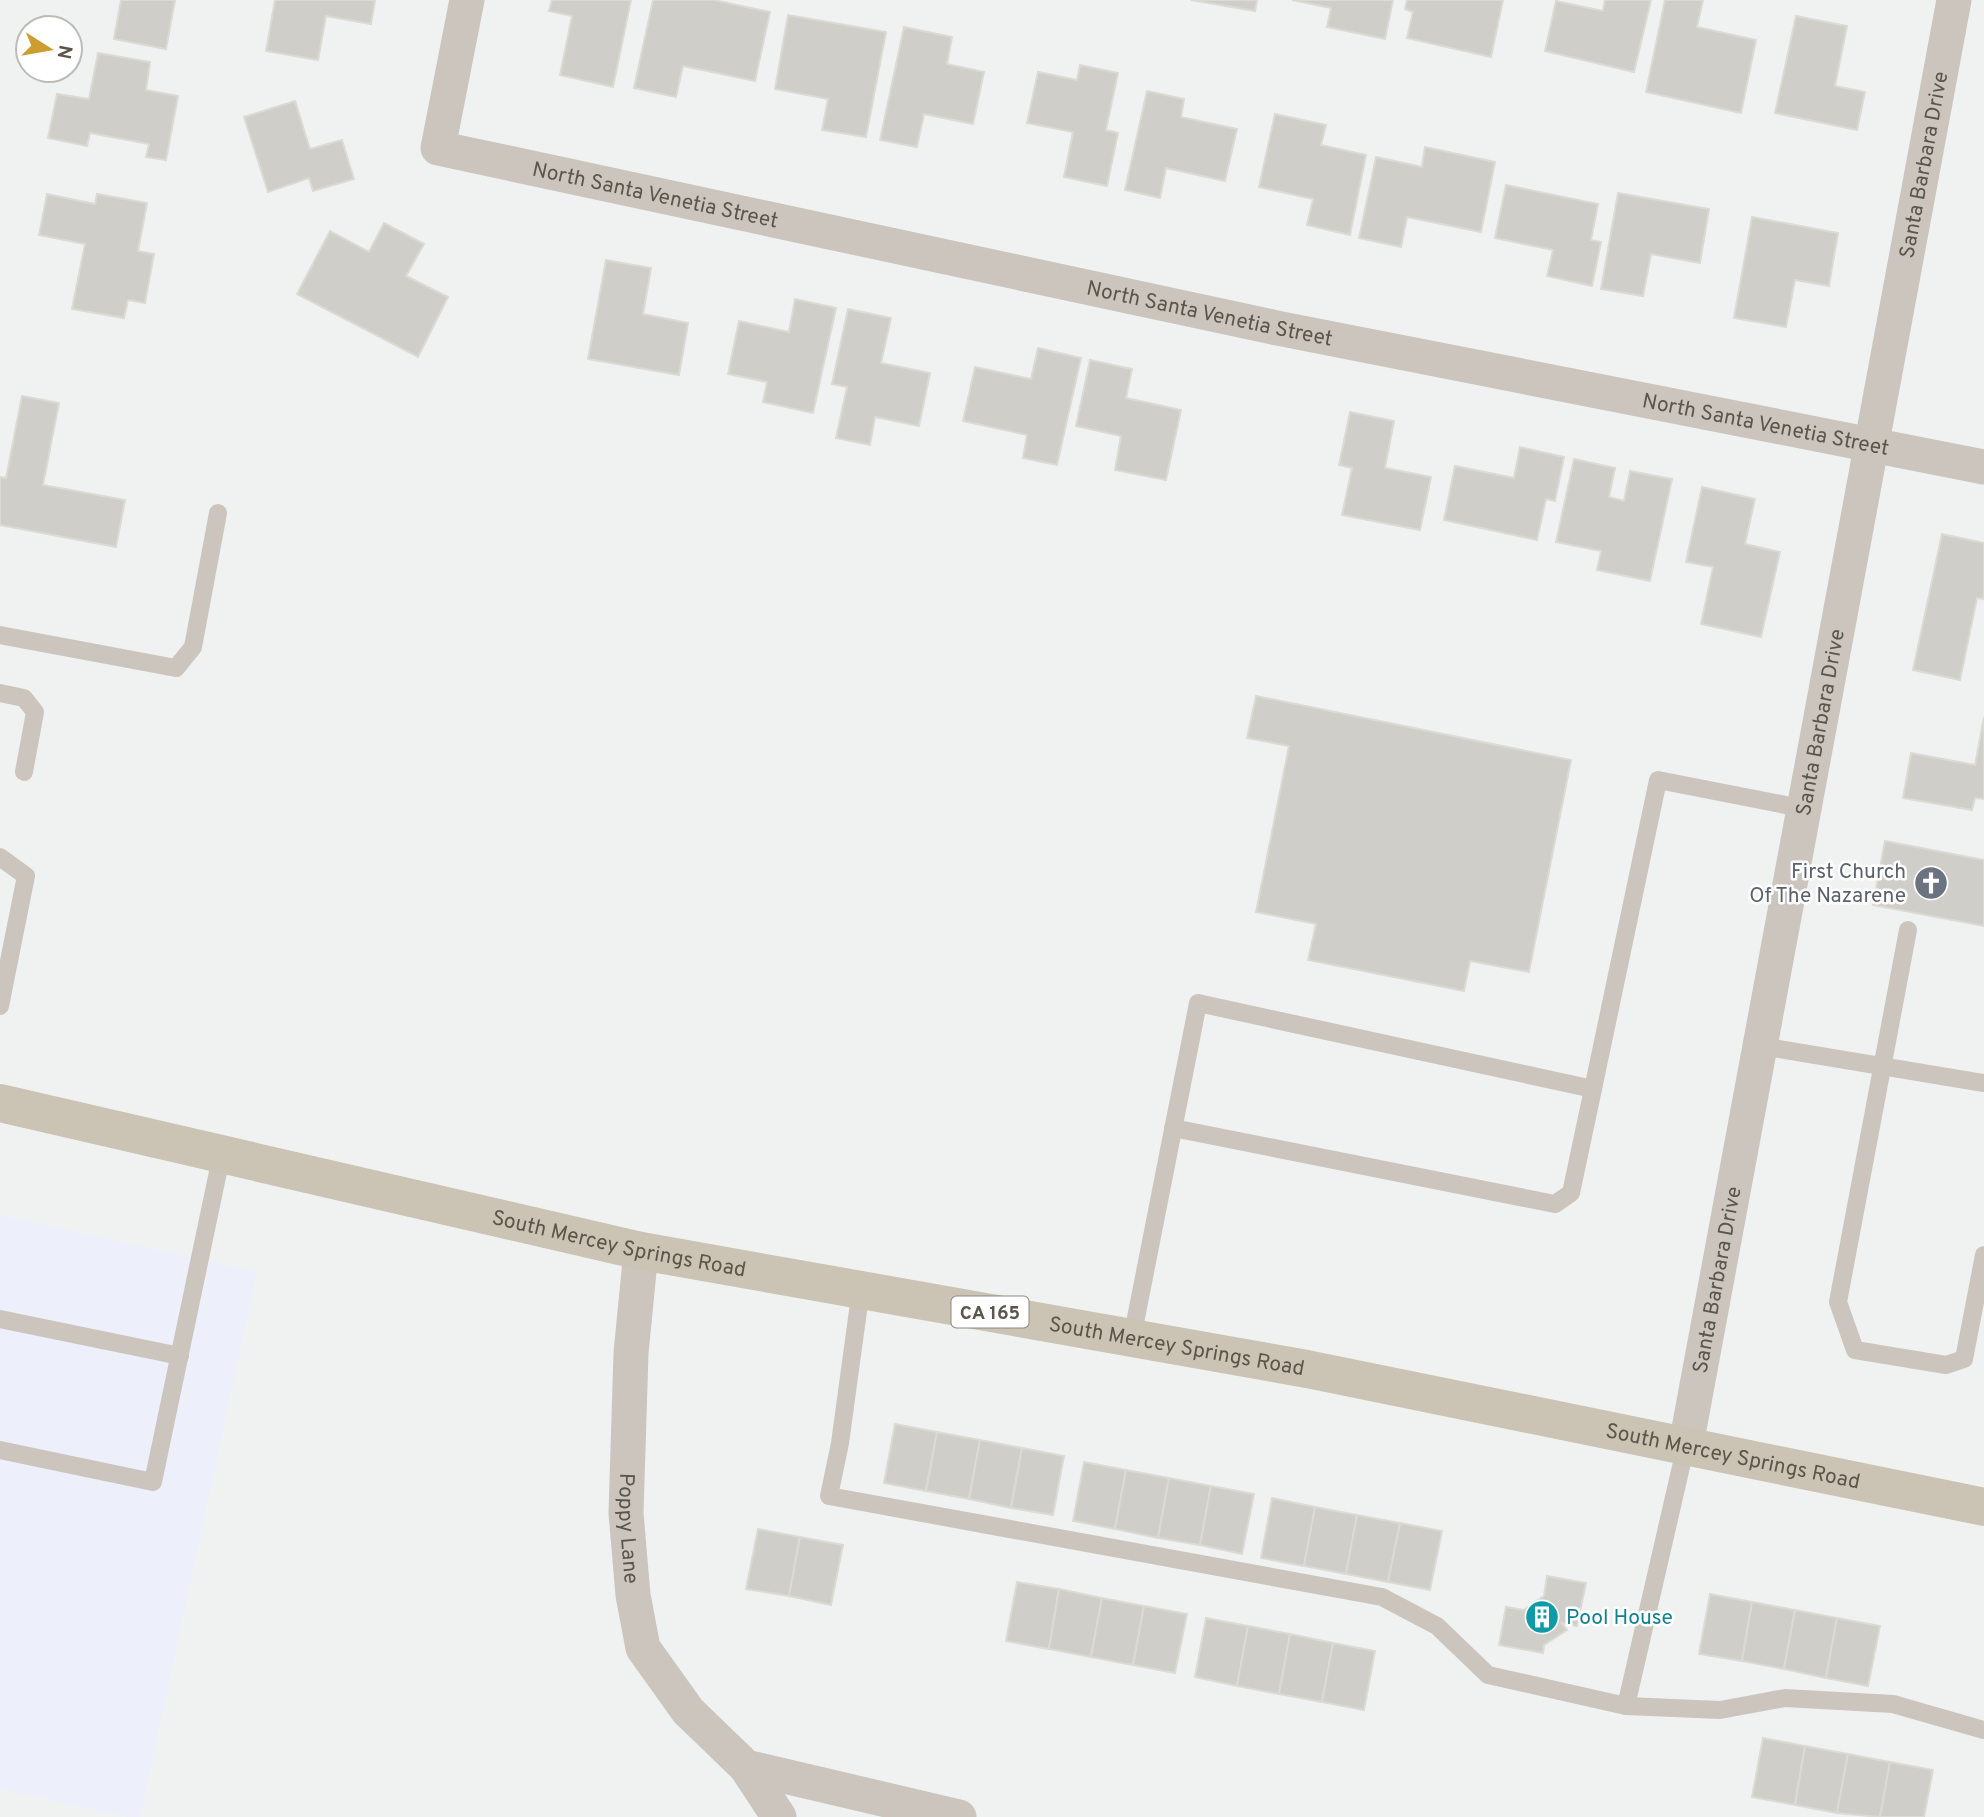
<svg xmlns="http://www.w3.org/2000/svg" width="1984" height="1817" viewBox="0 0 1984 1817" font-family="Overpass,sans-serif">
<rect width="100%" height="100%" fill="#f0f2f2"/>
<polygon fill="#edeffa" points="0,1215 257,1272 140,1817 128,1817 0,1789"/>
<g fill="#cfcec8" stroke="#dbdad5" stroke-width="2">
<polygon points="121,0 175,0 166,49 114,39"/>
<polygon points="275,0 375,0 371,24 326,16 318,60 266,51"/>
<polygon points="552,0 631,0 613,87 560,75 572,16 549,11"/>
<polygon points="653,0 714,0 770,12 755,81 683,66 676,97 634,88"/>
<polygon points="1191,0 1257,0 1255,11"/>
<polygon points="1292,0 1393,0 1385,39 1327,27 1331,8"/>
<polygon points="1407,0 1503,0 1491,57 1407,38 1413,12 1405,9"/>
<polygon points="1605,0 1651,0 1634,72 1545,51 1556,1 1603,11"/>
<polygon points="1665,0 1703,0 1697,27 1756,40 1741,113 1646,92"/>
<polygon points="788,15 886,32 866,137 822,130 828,99 775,89"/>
<polygon points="1796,16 1847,26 1835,86 1865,92 1857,130 1775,113"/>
<polygon points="904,27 952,37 947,64 984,72 973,124 924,114 917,147 880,140"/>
<polygon points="98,53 150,62 146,90 178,96 166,160 146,157 149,144 90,133 87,146 48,138 57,94 89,99"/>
<polygon points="1080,65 1118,73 1106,130 1118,133 1107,186 1064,177 1073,132 1027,123 1038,72 1077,80"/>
<polygon points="1147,91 1184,99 1181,117 1237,129 1225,181 1166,168 1160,198 1125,190"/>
<polygon points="295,101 310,149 342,140 354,179 313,191 309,178 268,192 244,117"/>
<polygon points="1275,114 1326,125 1321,145 1366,155 1350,235 1307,225 1313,199 1259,187"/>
<polygon points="1425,147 1495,162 1481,232 1407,217 1401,247 1359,238 1376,157 1422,167"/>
<polygon points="1506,185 1598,204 1591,240 1601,242 1592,286 1547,276 1553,250 1495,238"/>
<polygon points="1618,193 1709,209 1700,263 1651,254 1643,296 1601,289"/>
<polygon points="47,194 95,204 97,194 147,203 138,251 154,254 145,303 128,300 124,318 72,309 85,244 39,235"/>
<polygon points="1752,217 1838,233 1829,286 1795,280 1786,327 1734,318"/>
<polygon points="384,223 424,244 406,276 448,297 418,357 297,294 330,231 369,252"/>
<polygon points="606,260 651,268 643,314 688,323 679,375 588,359"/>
<polygon points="795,299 836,308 813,413 763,402 767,382 728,374 739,321 789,332"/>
<polygon points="848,309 891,318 881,363 930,373 919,426 875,417 870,445 836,438 847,387 832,384"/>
<polygon points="1038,348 1081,358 1057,465 1023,458 1027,435 963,421 975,367 1031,379"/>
<polygon points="1090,360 1132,369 1126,398 1181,410 1166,480 1115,470 1121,436 1076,426"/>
<polygon points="22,396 59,403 43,485 125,500 116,547 0,525 0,477 6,478"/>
<polygon points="1350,412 1394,421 1385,468 1431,477 1420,530 1342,515 1352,468 1339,465"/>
<polygon points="1520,447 1564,457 1555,501 1546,499 1537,540 1444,520 1455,466 1514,478"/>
<polygon points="1574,459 1615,468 1609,497 1624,501 1630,471 1672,479 1650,581 1597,570 1601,551 1556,542"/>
<polygon points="1702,487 1755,499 1745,544 1780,552 1761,637 1701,624 1713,567 1686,562"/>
<polygon points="1942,534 1984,543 1984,599 1977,598 1960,680 1913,670"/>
<polygon points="1256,696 1571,760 1529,972 1470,961 1464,991 1308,960 1316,924 1256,912 1289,746 1247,738"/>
<polygon points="1984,717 1984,799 1975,798 1972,810 1903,798 1911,753 1975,765"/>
<polygon points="1885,841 1984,860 1984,926 1873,905"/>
<polygon points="895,1424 937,1432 926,1491 884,1483"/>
<polygon points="937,1432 980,1440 969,1499 926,1491"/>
<polygon points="980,1440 1022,1448 1011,1508 969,1499"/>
<polygon points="1022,1448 1064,1456 1053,1515 1011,1508"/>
<polygon points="1084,1462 1126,1470 1115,1529 1073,1521"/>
<polygon points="1126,1470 1169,1478 1158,1538 1115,1529"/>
<polygon points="1169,1478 1211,1486 1200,1545 1158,1538"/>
<polygon points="1211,1486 1254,1494 1242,1554 1200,1545"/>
<polygon points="1272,1498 1315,1507 1304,1566 1261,1558"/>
<polygon points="1315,1507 1357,1515 1346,1574 1304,1566"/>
<polygon points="1357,1515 1400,1523 1388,1582 1346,1574"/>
<polygon points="1400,1523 1442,1531 1430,1590 1388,1582"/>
<polygon points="758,1529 800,1537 789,1596 746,1589"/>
<polygon points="800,1537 843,1545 831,1605 789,1596"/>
<polygon points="1547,1576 1586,1583 1577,1626 1562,1623 1567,1630 1544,1645 1543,1653 1499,1645 1506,1607 1524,1610 1544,1596"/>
<polygon points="1017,1582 1059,1589 1049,1649 1006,1641"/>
<polygon points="1059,1589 1102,1598 1091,1657 1049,1649"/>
<polygon points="1710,1594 1752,1602 1742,1661 1699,1654"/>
<polygon points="1102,1598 1144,1606 1133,1665 1091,1657"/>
<polygon points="1752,1602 1795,1610 1784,1669 1742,1661"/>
<polygon points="1144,1606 1187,1614 1175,1673 1133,1665"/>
<polygon points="1795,1610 1837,1618 1826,1678 1784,1669"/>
<polygon points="1206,1618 1248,1626 1237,1686 1195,1677"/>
<polygon points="1837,1618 1880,1626 1868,1686 1826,1678"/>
<polygon points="1248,1626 1290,1634 1279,1694 1237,1686"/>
<polygon points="1290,1634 1333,1643 1322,1702 1279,1694"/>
<polygon points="1333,1643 1375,1651 1364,1710 1322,1702"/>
<polygon points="1763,1738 1805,1746 1795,1805 1752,1797"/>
<polygon points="1805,1746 1848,1754 1837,1813 1795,1805"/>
<polygon points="1848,1754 1890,1762 1880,1817 1837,1813"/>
<polygon points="1890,1762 1933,1770 1924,1817 1880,1817"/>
</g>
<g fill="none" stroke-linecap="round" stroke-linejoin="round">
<g stroke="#cbc5be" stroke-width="18">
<polyline points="0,635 176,668 193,647 218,513"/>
<polyline points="0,693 24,698 35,712 24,772"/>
<polyline points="0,857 26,876 0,1006"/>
<polyline points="1908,930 1838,1302 1855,1350 1946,1365 1964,1359 1984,1255"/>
<polyline points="1761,1046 1984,1083"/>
<polyline points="1173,1128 1555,1204 1571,1193 1593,1089"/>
<polyline points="861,1289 840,1443 829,1496 1382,1597 1437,1626 1488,1675 1626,1706 1686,1445"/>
<polyline points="0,1319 180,1356"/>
<polyline points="1132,1338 1198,1003 1593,1089 1658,780 1806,809"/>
<polyline points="0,1450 153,1482 222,1153"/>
<polyline points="1626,1706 1720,1710 1785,1698 1893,1704 1984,1730"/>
</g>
<g stroke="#cbc5be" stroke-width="35">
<path id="s1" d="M467,0L438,148L1277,328L1984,467"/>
<path id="s2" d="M641,1251L631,1353L626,1513L633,1595L643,1648L688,1711L746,1767L779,1817"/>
<path id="s3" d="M1686,1445L1954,0"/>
<polyline points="746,1767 959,1817"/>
</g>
<path stroke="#cbc3b4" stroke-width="38" id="s4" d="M0,1103L641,1251L1307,1369L1984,1507"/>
</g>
<defs>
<g id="church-disc" transform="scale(1.75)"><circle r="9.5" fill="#6b7280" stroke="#fff"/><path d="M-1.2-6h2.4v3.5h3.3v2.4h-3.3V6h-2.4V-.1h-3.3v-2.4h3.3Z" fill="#fff"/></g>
<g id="building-disc" transform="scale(1.75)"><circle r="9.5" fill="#0f9aa8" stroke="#fff"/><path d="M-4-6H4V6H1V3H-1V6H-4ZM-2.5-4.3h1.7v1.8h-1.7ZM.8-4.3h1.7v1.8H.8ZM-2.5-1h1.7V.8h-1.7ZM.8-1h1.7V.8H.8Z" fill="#fff"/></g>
</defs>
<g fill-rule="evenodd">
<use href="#church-disc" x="1931" y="883"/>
<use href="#building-disc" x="1542" y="1617"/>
</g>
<g text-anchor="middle" stroke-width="5" stroke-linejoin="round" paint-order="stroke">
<rect fill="#fff" stroke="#8c8880" stroke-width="2" x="951.5" y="1296.5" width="77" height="31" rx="5"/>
<g font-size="19" font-weight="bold" fill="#5b554a">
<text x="990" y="1319">CA 165</text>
</g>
<g font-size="21" fill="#5b554a" stroke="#fff">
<text dy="7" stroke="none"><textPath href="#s3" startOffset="1302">Santa Barbara Drive</textPath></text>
<text dy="7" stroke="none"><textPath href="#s1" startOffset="373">North Santa Venetia Street</textPath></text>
<text dy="7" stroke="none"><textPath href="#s1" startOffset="940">North Santa Venetia Street</textPath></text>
<text dy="7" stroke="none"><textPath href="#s1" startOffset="1507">North Santa Venetia Street</textPath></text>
<text dy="7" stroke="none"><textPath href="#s3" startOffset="735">Santa Barbara Drive</textPath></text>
<text dy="7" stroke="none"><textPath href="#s4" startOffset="635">South Mercey Springs Road</textPath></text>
<text dy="7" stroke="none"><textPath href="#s3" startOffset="168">Santa Barbara Drive</textPath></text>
<text dy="7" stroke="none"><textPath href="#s4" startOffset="1202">South Mercey Springs Road</textPath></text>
<text dy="7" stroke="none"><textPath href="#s4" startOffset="1769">South Mercey Springs Road</textPath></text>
<text dy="7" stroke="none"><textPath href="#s2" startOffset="278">Poppy Lane</textPath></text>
</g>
<g font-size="21" fill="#5b616d" stroke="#fff" text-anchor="end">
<text x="1906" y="878">First Church<tspan x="1906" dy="24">Of The Nazarene</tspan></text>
</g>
<g font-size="21" fill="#0d838f" stroke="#fff" text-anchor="start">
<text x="1566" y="1624">Pool House</text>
</g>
</g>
<g transform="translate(49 49) rotate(101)"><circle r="33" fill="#ffffff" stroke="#bdbbb7" stroke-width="2"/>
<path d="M0-5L12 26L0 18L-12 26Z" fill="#cc9e30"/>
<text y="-10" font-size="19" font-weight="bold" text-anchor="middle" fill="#5b554a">N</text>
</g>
</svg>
